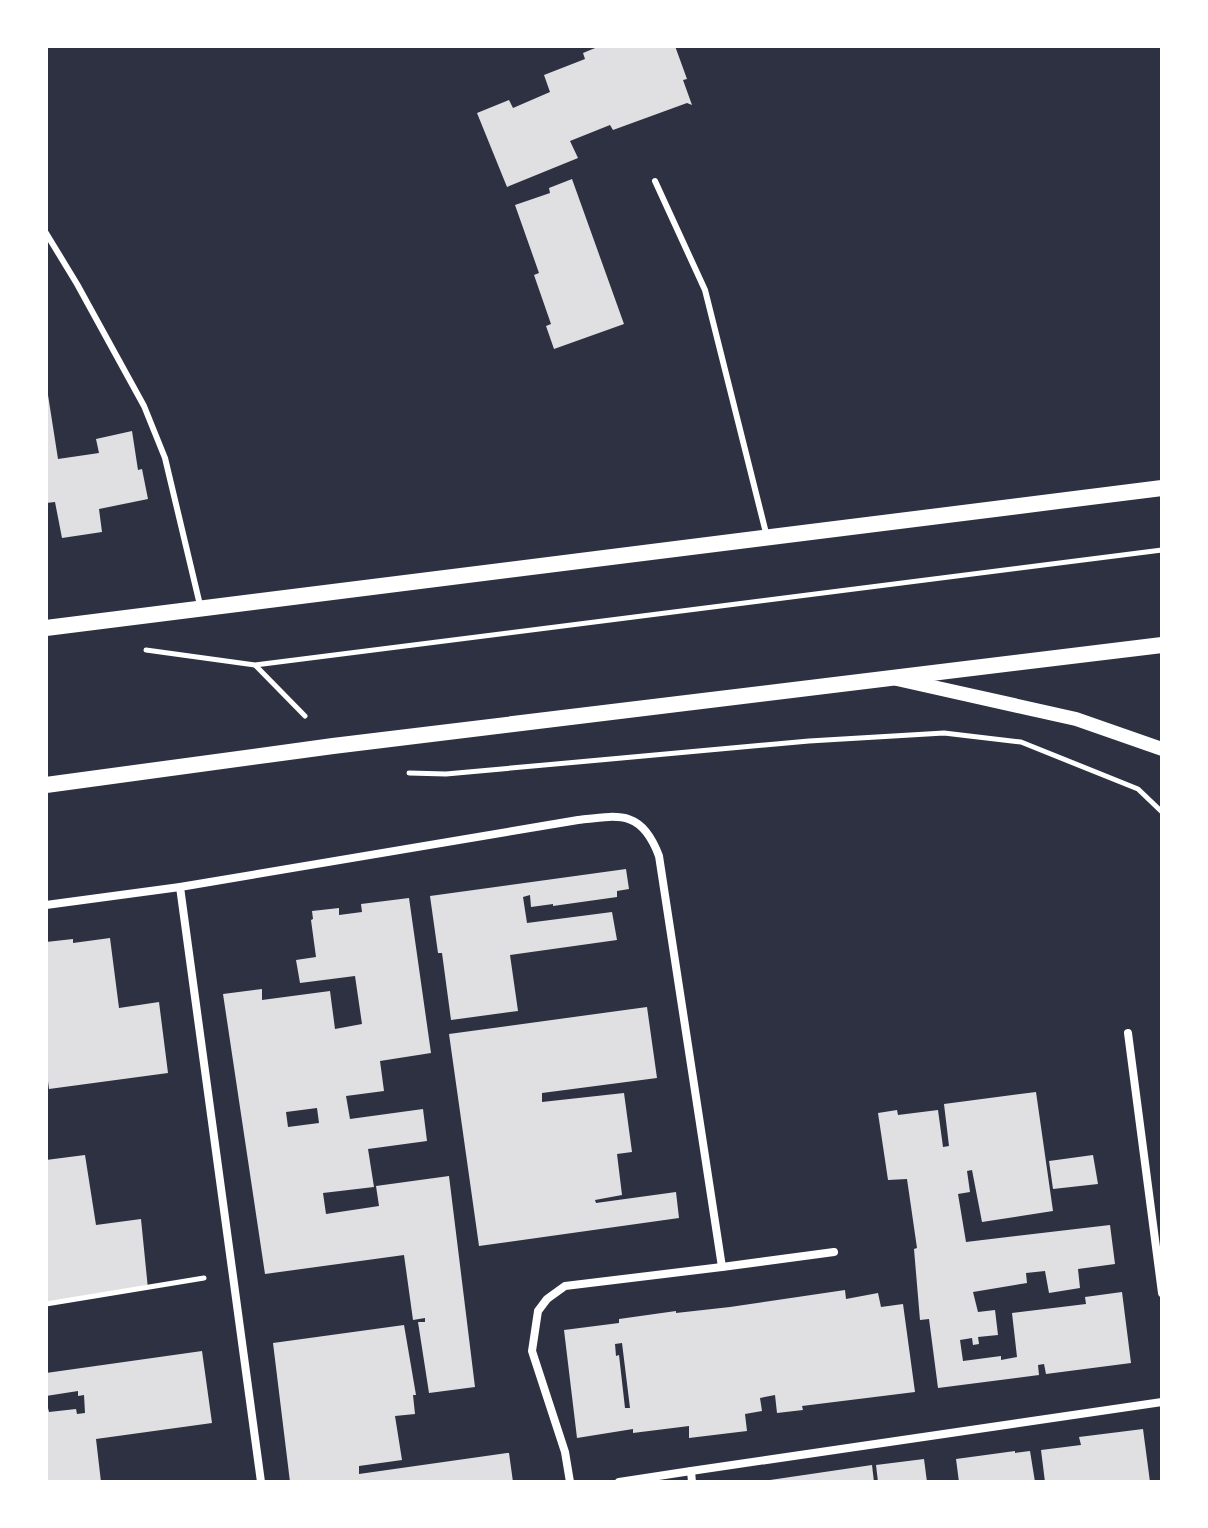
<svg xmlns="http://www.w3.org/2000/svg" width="1208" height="1528" viewBox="0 0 1208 1528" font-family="'Nunito Sans',sans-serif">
<rect width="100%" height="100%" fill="#2d3142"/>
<g fill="#e0e0e3" fill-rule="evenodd">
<polygon points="600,46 675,46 687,79 683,80 692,105 687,103 613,130 610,125 570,141 578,158 507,187 477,113 509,100 513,108 550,92 544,75 585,59 583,53"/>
<polygon points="572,179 624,324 554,349 546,326 551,324 534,275 539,273 515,205 550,193 549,188"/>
<polygon points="48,395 58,459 99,453 96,439 132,431 138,470 142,469 148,499 99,509 102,532 62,538 55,502 46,503"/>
<polygon points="626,869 629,889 617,891 617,897 553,906 553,904 531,907 530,895 523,897 527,923 612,912 617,940 510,955 518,1011 451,1020 442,953 438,953 430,896"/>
<path d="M409,898L431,1053L380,1061L384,1091L346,1096L350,1119L423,1109L427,1141L368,1149L374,1187L323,1193L326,1214L379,1206L376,1186L449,1176L475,1387L429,1393L418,1322H425V1318L413,1320L404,1255L265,1274L223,994L262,989V1000L330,991L335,1029L362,1024L355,976L300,983L296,960L316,957L311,920L313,919L312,911L339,908V915L362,912L361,904ZM317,1108L319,1123L288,1127L286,1112Z"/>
<polygon points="110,938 119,1008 159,1002 168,1073 49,1089 46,1066 46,942 73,939 73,943"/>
<polygon points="647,1007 657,1078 542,1093 542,1102 624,1093 632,1152 617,1154 622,1195 595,1200 596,1203 676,1192 679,1218 479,1246 449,1034"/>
<polygon points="1036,1092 1053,1211 982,1222 972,1170 967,1171 970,1192 958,1194 966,1242 1110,1225 1115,1264 1078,1269 1080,1288 1049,1293 1045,1271 1026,1273 1027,1283 973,1292 978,1312 995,1310 998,1335 978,1337 979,1344 973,1345 972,1338 960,1340 963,1361 1001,1356 1001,1360 1017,1357 1012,1313 1086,1304 1085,1297 1122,1292 1131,1363 1046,1374 1044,1364 1038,1365 1039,1375 938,1388 929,1319 920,1320 914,1249 917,1248 907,1179 888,1180 878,1113 897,1110 898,1115 938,1110 943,1147 949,1146 944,1104"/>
<polygon points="85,1155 96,1225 141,1219 148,1289 46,1304 46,1160"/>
<polygon points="1093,1155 1098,1184 1053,1189 1049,1161"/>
<path d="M845,1290L846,1299L878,1293L881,1307L903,1304L915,1392L802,1406L803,1410L777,1413L775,1395L760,1398L762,1411L745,1414L747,1431L689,1438V1426L633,1433V1429L577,1438L564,1330L619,1323V1319L676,1311V1313L730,1307ZM622,1343L630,1408H625L619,1355L616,1356L615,1344Z"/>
<polygon points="404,1325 416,1395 413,1395 415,1414 395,1416 402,1460 359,1466 359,1474 507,1453 509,1453 513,1482 290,1482 273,1343"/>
<polygon points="202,1351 212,1423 96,1439 101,1482 46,1482 46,1400 49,1412 76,1409 77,1414 85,1413 84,1395 78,1396 78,1391 46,1396 46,1373"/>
<polygon points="1143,1429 1150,1482 1045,1482 1041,1450 1081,1445 1079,1437"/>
<polygon points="1015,1451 1015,1453 1030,1451 1035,1482 959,1482 956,1459"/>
<polygon points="924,1459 927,1482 878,1482 876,1465"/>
<polygon points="872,1465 874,1482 771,1482 770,1480"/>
</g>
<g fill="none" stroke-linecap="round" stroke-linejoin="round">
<g stroke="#fff" stroke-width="5">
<polyline points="146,650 255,665 1162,550"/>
<polyline points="256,666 305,716"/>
<polyline points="409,773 446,774 809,741 944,733 1021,742 1138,789 1162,812"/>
<polyline points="46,1304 204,1278"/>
</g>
<g stroke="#fff" stroke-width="6">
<polyline points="655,181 705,290 767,537"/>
<polyline points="46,233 77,284 144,406 165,458 200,605"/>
</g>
<g stroke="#fff" stroke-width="8">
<polyline points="180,887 261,1482"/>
<path d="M46,905L180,887L578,820C620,815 642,810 659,856L722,1267L834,1252"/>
<polyline points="1128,1033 1162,1293"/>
<polyline points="691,1471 1162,1402"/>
<polyline points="570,1482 565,1452 532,1351 538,1311 547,1299 565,1286 722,1267"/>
<polyline points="619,1482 691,1471 692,1482"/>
</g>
<polyline stroke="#fff" stroke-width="14" points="897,679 1076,719 1162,749"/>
<g stroke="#fff" stroke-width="16">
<polyline points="46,628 1162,488"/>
<polyline points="46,785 333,746 1162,645"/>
</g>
</g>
<rect width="1208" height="1528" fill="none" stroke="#ffffff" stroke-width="96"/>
</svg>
